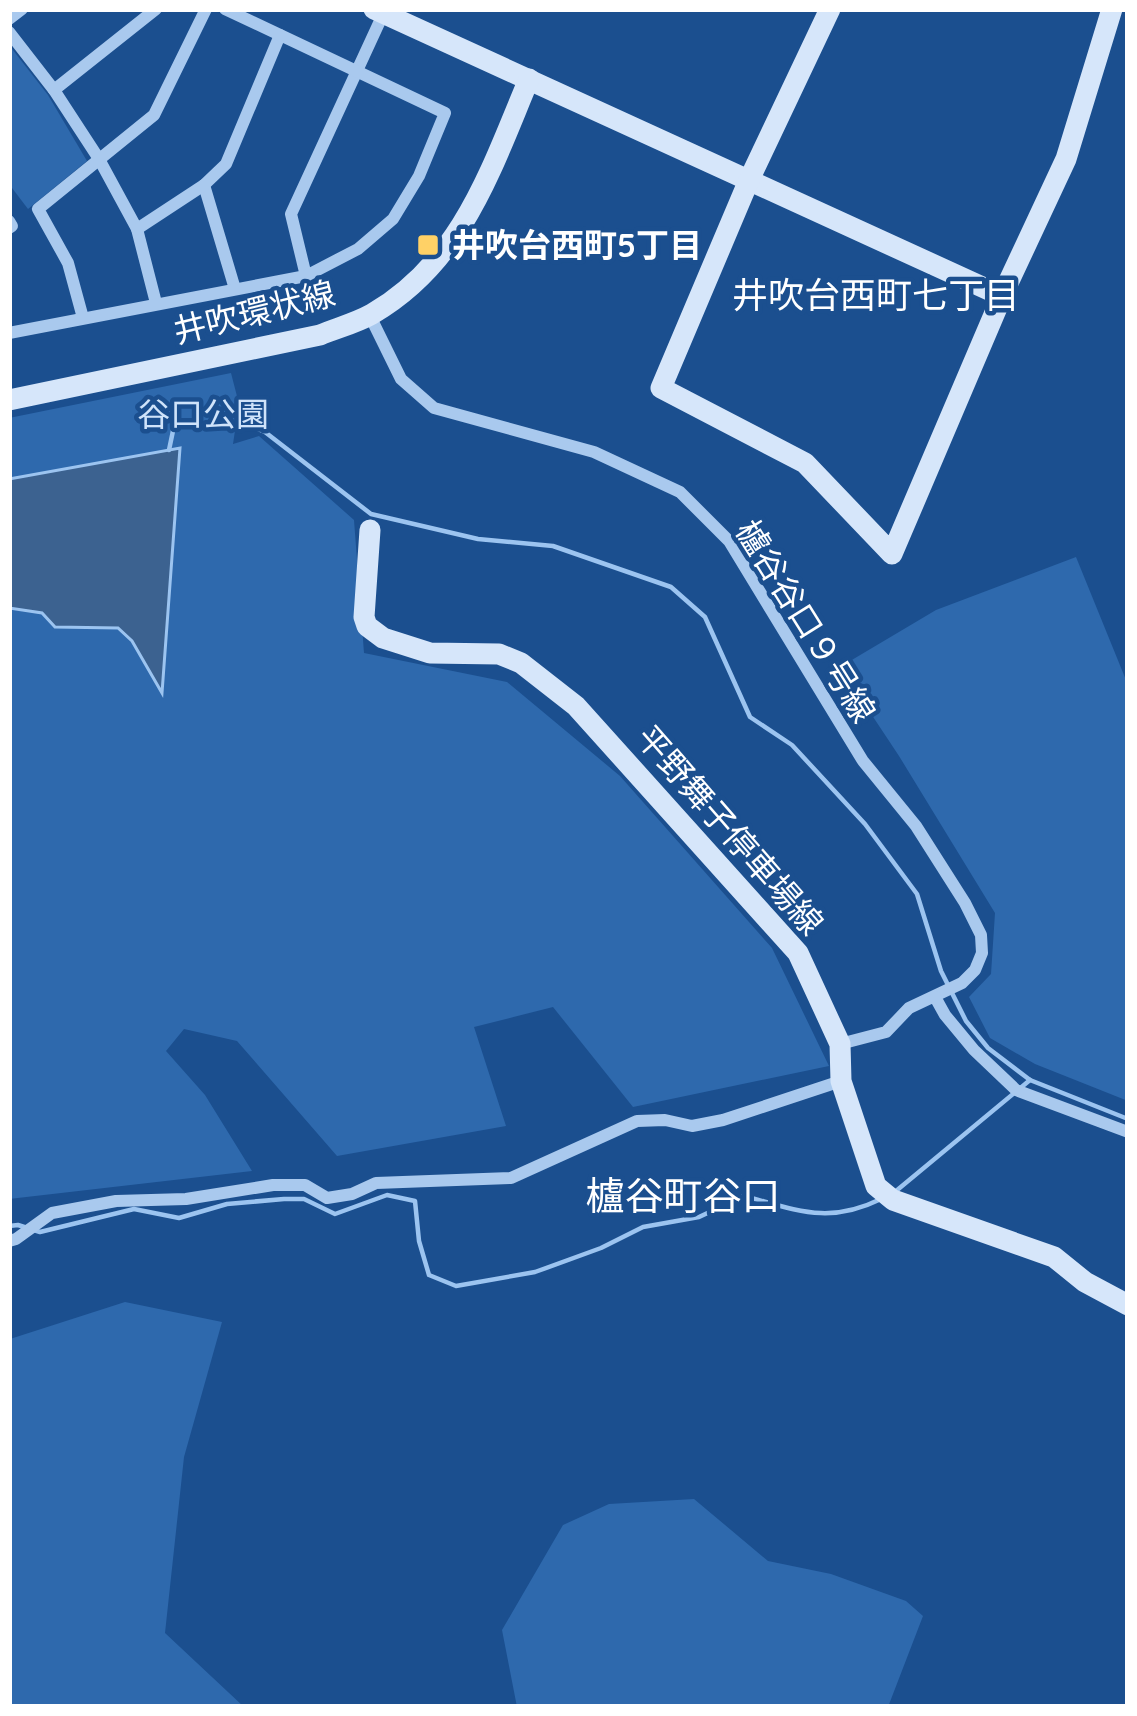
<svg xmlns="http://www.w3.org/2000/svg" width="1137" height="1716" viewBox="0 0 1137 1716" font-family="Quicksand,'Noto Sans JP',sans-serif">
<rect width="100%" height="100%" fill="#1b4f8f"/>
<g fill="#2e69ad">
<polygon points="9,45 48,95 87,161 28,209 9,184"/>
<polygon points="231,373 239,404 233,444 259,436 354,520 364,653 507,682 620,776 772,948 829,1066 633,1107 553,1007 474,1027 506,1126 337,1156 237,1041 184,1029 166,1051 205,1095 252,1171 9,1199 9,418"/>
<polygon points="1076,557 1128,685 1128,1101 1035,1064 990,1038 969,997 991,974 995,913 899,756 840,667 936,610"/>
<polygon points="125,1302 222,1322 184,1457 165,1633 244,1707 9,1707 10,1339"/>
<polygon points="694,1499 768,1561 831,1574 906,1601 923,1616 888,1707 517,1707 502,1630 563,1525 609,1504"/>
</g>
<polygon fill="#3c6290" stroke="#9cc4f0" stroke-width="3" points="180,448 162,693 132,641 118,628 55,627 42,613 9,608 9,479"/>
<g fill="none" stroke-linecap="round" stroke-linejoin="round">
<g stroke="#9cc4f0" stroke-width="4.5">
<polyline points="169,450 174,426 251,426 265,432 371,514 478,539 553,546 671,587 705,617 750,717 792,745 865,824 917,894 941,971 966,1021 988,1048 1030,1080 1128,1119"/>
<polyline points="896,1191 1030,1080"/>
<path d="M9,1226L18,1225L40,1232L134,1209L179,1218L227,1204L284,1199H304L335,1214L387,1195L415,1201L419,1241L429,1275L456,1286L535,1272L601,1248L643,1227L699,1217L744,1196C797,1210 828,1225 881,1199"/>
</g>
<g stroke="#a9c9ee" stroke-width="12">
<polyline points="9,19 22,9"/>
<polyline points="9,32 54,90 99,159 137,229 156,303"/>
<polyline points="54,90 156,9"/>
<polyline points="204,185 235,289"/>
<polyline points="9,221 12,226 9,228"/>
<polyline points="137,229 204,185 226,164 280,35"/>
<polyline points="306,276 291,214 385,10"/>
<polyline points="370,316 401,379 434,408 594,452 680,492 729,541 863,761 916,826 965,903 981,935 982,953 975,970 962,983 909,1008 886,1032 840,1044"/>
<polyline points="83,318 68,263 38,209 154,115 206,9"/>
<polyline points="9,333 306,276 358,249 393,219 419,176 445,113 225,9"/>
<polyline points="935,997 945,1015 974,1050 1016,1090 1128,1132"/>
<polyline points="9,1241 16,1239 52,1213 116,1201 186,1199 273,1185 305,1185 327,1198 352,1194 376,1183 511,1178 637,1121 665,1120 692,1126 723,1120 841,1081"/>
</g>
<g stroke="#d6e6fa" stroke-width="21">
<polyline points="374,9 1002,296"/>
<polyline points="830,9 749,180 661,388 805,463 892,554 1002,296 1066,159 1112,9"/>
<path d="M9,400L320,335C337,328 356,323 372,314C462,262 491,169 529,79"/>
<polyline points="370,530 364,617 367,626 383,638 430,653 499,654 521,663 576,706 798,953 840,1044 841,1081 876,1186 893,1200 1054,1257 1085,1282 1128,1305"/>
</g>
</g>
<rect fill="#ffd166" stroke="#1b4f8f" stroke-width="4.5" x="416" y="233" width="24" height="24" rx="6"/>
<g text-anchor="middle" stroke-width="9" stroke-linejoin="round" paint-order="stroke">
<g font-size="33" font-weight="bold" fill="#fff" stroke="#1b4f8f" text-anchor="start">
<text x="452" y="257">井吹台西町5丁目</text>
</g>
<g font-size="33" fill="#fff" stroke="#1b4f8f">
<text transform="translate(254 312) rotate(-14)" y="12">井吹環状線</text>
<text transform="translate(806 621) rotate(58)" y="12">櫨谷谷口９号線</text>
<text transform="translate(730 830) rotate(49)" y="12">平野舞子停車場線</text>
</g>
<g font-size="33" fill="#cfe3fa" stroke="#1b4f8f">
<text x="203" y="426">谷口公園</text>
</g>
<g font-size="36" fill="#fff" stroke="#1b4f8f">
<text x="876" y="308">井吹台西町七丁目</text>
</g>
<g font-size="39" fill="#fff" stroke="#1b4f8f">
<text x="683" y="1210">櫨谷町谷口</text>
</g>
</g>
<rect width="1137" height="1716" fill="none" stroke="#ffffff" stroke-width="24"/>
</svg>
